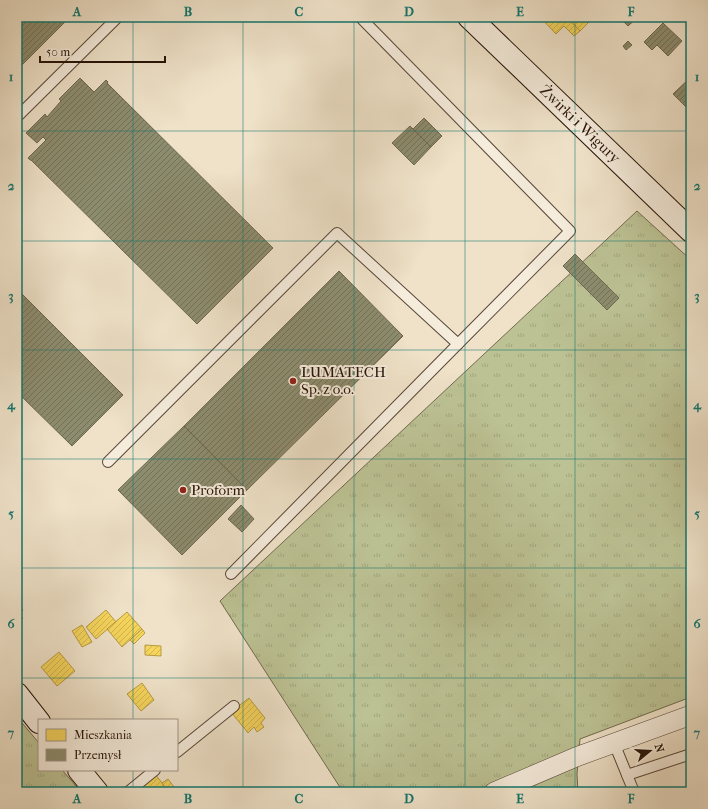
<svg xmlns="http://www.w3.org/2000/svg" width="708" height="809" viewBox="0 0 708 809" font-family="'IM FELL French Canon',serif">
<defs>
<pattern id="grass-tufts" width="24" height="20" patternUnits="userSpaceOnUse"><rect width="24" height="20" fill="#bcc294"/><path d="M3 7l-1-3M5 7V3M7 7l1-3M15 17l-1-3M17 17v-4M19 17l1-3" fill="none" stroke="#a1a67e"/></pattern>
<pattern id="homes-hatch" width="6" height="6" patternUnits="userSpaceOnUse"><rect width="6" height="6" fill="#f6d55c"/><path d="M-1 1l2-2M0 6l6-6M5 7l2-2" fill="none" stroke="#d3b64e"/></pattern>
<pattern id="industry-hatch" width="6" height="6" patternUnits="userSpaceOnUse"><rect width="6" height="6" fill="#8c8c6e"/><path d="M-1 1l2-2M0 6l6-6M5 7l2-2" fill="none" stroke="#727158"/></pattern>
</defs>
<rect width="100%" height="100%" fill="#efe2c9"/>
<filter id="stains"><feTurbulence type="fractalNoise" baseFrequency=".005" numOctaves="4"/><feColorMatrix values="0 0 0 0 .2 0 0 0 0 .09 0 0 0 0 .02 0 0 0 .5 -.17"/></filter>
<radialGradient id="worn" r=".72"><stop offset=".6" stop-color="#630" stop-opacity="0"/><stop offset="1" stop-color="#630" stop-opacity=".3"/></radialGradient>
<g fill="url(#grass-tufts)" stroke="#716a4e">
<polygon points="637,211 691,260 691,697 580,739 577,774 578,792 343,792 220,601"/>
<polygon points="17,717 39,743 39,770 62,770 78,788 72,792 17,792"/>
</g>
<g fill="url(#homes-hatch)" stroke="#b89a42">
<polygon points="540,17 567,17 580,31 574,36 564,26 556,34"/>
<polygon points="567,17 594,17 580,31"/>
<polygon points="17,603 23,610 17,615"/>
<polygon points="106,610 116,622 96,639 86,627"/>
<polygon points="127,612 142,629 122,647 107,629"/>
<polygon points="19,614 23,618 17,623 17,615"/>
<polygon points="82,625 92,642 82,647 72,631"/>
<polygon points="142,629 145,633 134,644 130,640"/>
<polygon points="145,645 161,646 161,656 145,655"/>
<polygon points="59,652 75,671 57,686 41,667"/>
<polygon points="142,683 154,700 141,711 127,694"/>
<polygon points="249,698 265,718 261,723 264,727 257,732 254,727 248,733 231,712"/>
<polygon points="155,774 169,792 142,792 138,787"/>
<polygon points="168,779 177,791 176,792 169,792 162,783"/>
</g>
<g fill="url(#industry-hatch)" stroke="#6d674f">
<polygon points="17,17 64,17 67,20 17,70"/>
<polygon points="619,17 636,17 637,18 628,26"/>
<polygon points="663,23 682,41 668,56 657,45 652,50 644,42"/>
<polygon points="628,41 632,45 626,50 623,46"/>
<polygon points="691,77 691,112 673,94"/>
<polygon points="80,78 94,92 106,80 108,82 107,83 273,248 197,324 31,160 30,160 28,158 46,140 43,137 37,143 26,133 45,114 47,117 61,101 59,99"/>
<polygon points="424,118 442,136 431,147 413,129"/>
<polygon points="410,126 431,147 414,165 392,143"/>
<polygon points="575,254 619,298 607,310 563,266"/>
<polygon points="339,271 403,336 247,490 184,426"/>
<polygon points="17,289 123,395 72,446 17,392"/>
<polygon points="184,426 247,490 182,555 118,490"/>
<polygon points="241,505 254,519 242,532 228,519"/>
</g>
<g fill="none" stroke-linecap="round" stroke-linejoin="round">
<g stroke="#584638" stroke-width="12">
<g id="lane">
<polyline points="17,117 118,17"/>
<polyline points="108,462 337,233 458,344 570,231 360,17"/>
<polyline points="231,574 458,344"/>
<polyline points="614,743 634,792"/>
<polyline points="177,752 234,706"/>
<polyline points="627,775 691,754"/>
<polyline points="128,792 155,770"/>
</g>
</g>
<g stroke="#584638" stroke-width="20">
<polyline id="street" points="494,792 576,757 691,715"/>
</g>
<g stroke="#261207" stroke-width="24">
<g id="secondary">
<polyline points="469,17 691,231"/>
<polyline points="17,694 39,722"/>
<polyline points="79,770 97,792"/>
</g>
</g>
<use href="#lane" stroke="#f5ecdc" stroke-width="10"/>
<use href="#street" stroke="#f5ecdc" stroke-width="19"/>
<use href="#secondary" stroke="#f5ecdc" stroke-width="22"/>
</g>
<path fill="none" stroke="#0f766e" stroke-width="1" stroke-opacity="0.55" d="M133,17V720M243,17V792M354,17V792M465,17V792M575,17V792M17,131H691M17,241H691M17,350H691M17,459H691M17,568H691M17,678H691M133,770V792"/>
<g fill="#8f2418" stroke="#f5ecdc" stroke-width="1.5">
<circle cx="293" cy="381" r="4"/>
<circle cx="183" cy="490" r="4"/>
</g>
<g text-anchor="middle" stroke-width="4" stroke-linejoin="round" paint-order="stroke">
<g font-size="15" fill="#261207" stroke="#f5ecdc">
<text transform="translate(580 124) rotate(44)" y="5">Żwirki i Wigury</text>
</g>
<g font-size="15" fill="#261207" stroke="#f5ecdc" text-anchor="start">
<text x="301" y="377">LUMATECH<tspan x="301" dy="17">Sp. z o.o.</tspan></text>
<text x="191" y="495">Proform</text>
</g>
</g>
<rect width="708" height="809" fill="none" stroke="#efe2c9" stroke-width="44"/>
<rect x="38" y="719" width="140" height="52" fill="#f5ecdc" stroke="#a29587"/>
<rect x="46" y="729" width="20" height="12" fill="#f6d55c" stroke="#a29587"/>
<text x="74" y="739" font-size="12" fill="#261207">Mieszkania</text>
<rect x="46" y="749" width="20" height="12" fill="#8c8c6e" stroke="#a29587"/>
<text x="74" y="759" font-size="12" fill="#261207">Przemysł</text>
<g transform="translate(650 751) rotate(72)" stroke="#f5ecdc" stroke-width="3" paint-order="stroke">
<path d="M0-3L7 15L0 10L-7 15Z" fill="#261207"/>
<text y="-6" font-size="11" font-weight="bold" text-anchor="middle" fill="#261207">N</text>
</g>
<path d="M40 56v6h125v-6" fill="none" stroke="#261207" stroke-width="2"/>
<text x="46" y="56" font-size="12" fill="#261207" stroke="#f5ecdc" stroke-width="3" paint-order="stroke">50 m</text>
<rect x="22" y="22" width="664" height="765" fill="none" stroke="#0f766e" stroke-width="1.5"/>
<g font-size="13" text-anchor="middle" font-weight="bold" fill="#0f766e">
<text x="77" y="16">A</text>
<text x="188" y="16">B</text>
<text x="299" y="16">C</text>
<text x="409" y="16">D</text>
<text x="520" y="16">E</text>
<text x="631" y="16">F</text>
<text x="11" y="81">1</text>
<text x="697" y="81">1</text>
<text x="11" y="190">2</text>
<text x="697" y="190">2</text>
<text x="11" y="300">3</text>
<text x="697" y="300">3</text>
<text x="11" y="409">4</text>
<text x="697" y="409">4</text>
<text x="11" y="518">5</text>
<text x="697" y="518">5</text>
<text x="11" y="628">6</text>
<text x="697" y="628">6</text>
<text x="11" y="737">7</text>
<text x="697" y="737">7</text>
<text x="77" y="803">A</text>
<text x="188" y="803">B</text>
<text x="299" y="803">C</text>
<text x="409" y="803">D</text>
<text x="520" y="803">E</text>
<text x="631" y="803">F</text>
</g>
<rect width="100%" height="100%" filter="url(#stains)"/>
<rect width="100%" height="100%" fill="url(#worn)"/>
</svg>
